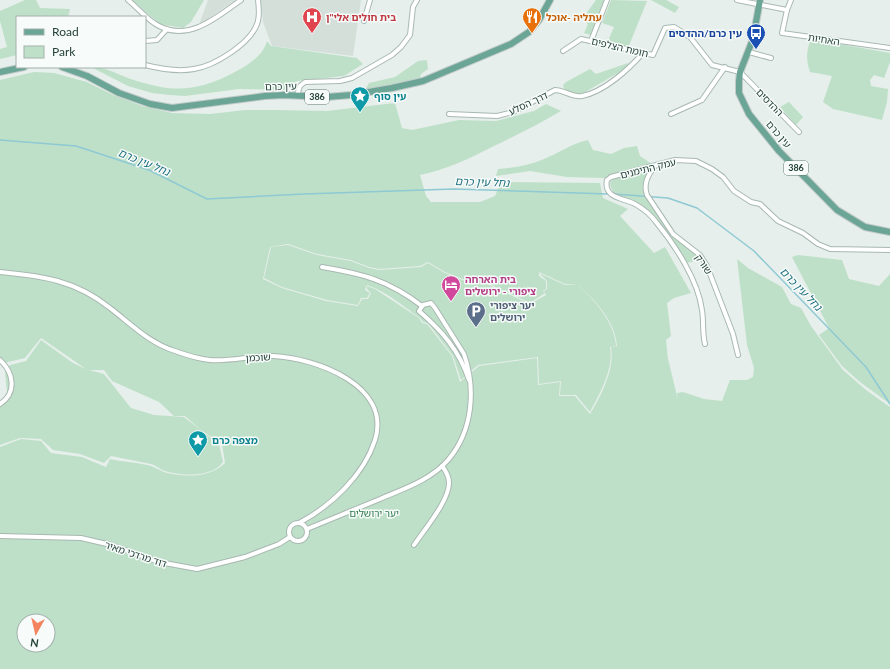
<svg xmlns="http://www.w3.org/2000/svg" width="890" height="669" viewBox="0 0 890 669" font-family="Lato,'Noto Sans Hebrew',sans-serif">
<rect width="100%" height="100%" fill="#e6efeb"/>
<g fill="#d4dfda">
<polygon points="208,0 235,0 199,25"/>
<polygon points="261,0 361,0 353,56 272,46 263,22"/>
</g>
<g fill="#bfe0c8" fill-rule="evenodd">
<polygon points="25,0 36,0 40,8 70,9 68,17 17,17 17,55 0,59 0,49 7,47 0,21 0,11"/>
<polygon points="132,0 204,0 191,22 183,28 160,24"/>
<polygon points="596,0 605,0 591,35 584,33 588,24 582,19"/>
<polygon points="611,0 647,1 628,48 608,41 614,27 602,23"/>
<polygon points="651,0 666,0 679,7 675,13"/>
<path d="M811,39L890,53V62L884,78L874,75L870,80L871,86L888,89L887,102L882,120L833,109L823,102L832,76L810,72C806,60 806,51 811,39Z"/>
<path d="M267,41L271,46L357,58L363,64L344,76L298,81L293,83L288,90L239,89L185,96L170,95L152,93L128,86L91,67C107,67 114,73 128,78C171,93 195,93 235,72C248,65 263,56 267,41Z"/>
<polygon points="427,60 428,69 421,74 420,78 365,90 369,83 395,77 418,61"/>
<polygon points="628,63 630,66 580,95 569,93 564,89 563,85 566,82 590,69 596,74"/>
<path d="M34,72L54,73L87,82L111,94L142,106L172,113L210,114L245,110H277L327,111L395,103L402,128L412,130L459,120L496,121L534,111L546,104L561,111C539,124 517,135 494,146C470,158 446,170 420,175L426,196L431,202H480L495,196L501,182L600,183L603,198L628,209L620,216L654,253L665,247L691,293L674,298L667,303L671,336L666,340L668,359L678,400L677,393L683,392L704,399L722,401L730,380H747L753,377L754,368L747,345L737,259L748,268L782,287L791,304L801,308L811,326L843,370L866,390L890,407V669H0V447L21,439L41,441L51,453L82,457L106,467L110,459C122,462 135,462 147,465C154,466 160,471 167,473C186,477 210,478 225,463L222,444L201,430L185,416H174L159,402L112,381L104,370H89L104,374L131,408L154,415L184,417L219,444L223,462C212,478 181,476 165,471C160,469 155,465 151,464C138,461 124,459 111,456L104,463L80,454L53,450L41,439L20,438L0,445V405L3,404L7,392L5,372L10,365L26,361L41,340L73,363L86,369L41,338L25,358L0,364V80ZM288,244L317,254L351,260L369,267L379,269L420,266L428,262L445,272L470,282L487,283L530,303L545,293L543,291L546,289V281L539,276V272L565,284L578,285C596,301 615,321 617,346L611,347C615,369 601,396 590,414L575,396H559L560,382L538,385L537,358L479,366L460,382L452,356L427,324L422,323L419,318L375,289L367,286V289L371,293L368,299H362L358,306L326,301L282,288L263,279L270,247ZM24,621H48V645H24Z"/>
<polygon points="789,102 803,117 796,125 780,107"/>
<path d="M588,140L593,150L611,154L624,148L637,146L640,156L652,164L604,178L567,177L530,171L496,176L498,169C514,168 530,165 544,159C559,153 572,143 588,140Z"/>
<path d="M649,169L644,183L645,196L673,236L695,254L699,260L687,263C670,242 658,212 632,201C622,197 611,195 610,183L613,179Z"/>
<path d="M288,245L317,255L351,261L369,268L379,270L421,267L428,263L445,273L470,283L487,284L530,304L546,295L544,291L547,289V281L539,273L565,285H578C595,301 614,321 616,346L610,347C614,369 600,393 590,412L576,395H560L561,381L539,384L538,357L478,365L461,380L453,356L428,323L423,322L420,318C403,306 387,292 367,285L365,290L370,293L367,298H361L358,305L327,300L282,287L264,278L271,247Z"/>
<polygon points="798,255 842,260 849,279 879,286 890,274 890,404 860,382 842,366 819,335 829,328 792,257"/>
</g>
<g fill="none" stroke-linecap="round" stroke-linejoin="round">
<g stroke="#8ec9d4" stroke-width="1.5">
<polyline points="0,140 76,146 149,170 207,199 304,194 454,189 609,194"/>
<polyline points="614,194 668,198 697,208 754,251 866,367 890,404"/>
</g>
<g stroke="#a8b8b2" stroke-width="6">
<g id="minor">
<path d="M128,0C138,8 148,21 159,26C190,42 218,16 241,0"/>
<polyline points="737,0 787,10 791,0"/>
<polyline points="787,10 782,33 890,48"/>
<polyline points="364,21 370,0"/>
<polyline points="145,41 157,40 167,29"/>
<polyline points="591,41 607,0"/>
<polyline points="563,51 581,39 653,55 665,28 674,27 690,37 712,65 740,72 799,132"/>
<polyline points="749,52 771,58"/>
<path d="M145,65C161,69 178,72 194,69C214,66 250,44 257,24C260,17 259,8 258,0"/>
<polyline points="297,95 300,86 305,82 340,81 352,78 392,55 401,47 410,35 413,7 417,0"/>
<path d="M449,114L497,116L513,112L555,90C564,90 573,98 582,96C604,92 629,69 643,53"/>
<polyline points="671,114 702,100 725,67"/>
<path d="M655,166C648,175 643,184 647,195L673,234L700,255L707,266L733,334L738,355"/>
<path d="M322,267C363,274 388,280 422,306"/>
<path d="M0,272C42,276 75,280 110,308C131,324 149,343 175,351C186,355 198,359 210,360C231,362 252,355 273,356C315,358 392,385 375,440C364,475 331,506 299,523"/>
<path d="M705,344C702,332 704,322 702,310C698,280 675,245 656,222C651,215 642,208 635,204C623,198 603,198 607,180L611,177L675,160L696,161L712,169L723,177L734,191L751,202L760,204L778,221L803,233L818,244L830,249L890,250"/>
<path d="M0,360C14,373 17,393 0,404"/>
<circle cx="298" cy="532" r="9"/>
<path d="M307,529C331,519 356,509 380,499C403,489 431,480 448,460C473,431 476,389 464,354L435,308L431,303L423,305L419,311C442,331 459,350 469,380"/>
<polyline points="0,536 81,538 111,545 159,562 197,569 245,557 279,544 290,537"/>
<path d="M414,545C424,530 449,501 449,483C449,476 446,471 442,466"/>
</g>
</g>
<g stroke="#c2cac8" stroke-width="8">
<g id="primary">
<polyline points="760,0 753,39 740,72 739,81 739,93 749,114 779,151 837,210 865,227 890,232"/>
<polyline points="62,67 87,76 119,93 150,104 172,108 265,96 284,95 327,97 351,95 392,88 423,81 511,44 529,32 539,20 550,0"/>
<polyline points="0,72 24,67"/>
</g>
</g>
<use href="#minor" stroke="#fff" stroke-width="4"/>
<use href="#primary" stroke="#6aa596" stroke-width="6"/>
</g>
<defs>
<g id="hospital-pin" transform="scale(1)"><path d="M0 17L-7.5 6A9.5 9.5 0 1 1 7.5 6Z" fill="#e0444e" stroke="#f7fbf9"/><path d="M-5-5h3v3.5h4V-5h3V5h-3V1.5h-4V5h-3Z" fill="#fff"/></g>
<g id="restaurant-pin" transform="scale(1)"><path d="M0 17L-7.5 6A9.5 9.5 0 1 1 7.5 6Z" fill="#e8710a" stroke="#f7fbf9"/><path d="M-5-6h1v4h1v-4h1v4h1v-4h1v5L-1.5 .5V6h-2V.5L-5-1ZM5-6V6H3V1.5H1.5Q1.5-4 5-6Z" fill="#fff"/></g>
<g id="bus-pin" transform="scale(1)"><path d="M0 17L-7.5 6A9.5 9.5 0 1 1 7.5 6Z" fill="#1a4fb4" stroke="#f7fbf9"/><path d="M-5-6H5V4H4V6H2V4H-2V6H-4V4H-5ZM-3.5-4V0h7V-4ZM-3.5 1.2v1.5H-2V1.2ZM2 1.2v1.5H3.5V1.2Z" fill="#fff"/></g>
<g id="sight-pin" transform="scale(1)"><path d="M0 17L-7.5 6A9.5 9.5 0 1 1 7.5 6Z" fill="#0f9aa8" stroke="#f7fbf9"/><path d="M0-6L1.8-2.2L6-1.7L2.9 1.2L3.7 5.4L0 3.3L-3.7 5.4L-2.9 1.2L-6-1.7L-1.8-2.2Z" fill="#fff"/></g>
<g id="hotel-pin" transform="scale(1)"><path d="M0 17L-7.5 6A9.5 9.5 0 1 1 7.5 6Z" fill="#d1479c" stroke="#f7fbf9"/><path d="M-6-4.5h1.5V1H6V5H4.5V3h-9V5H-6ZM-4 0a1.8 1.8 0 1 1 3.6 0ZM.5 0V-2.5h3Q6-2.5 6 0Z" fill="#fff"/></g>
<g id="parking-pin" transform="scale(1)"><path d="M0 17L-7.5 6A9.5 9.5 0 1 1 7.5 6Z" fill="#5c6f8a" stroke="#f7fbf9"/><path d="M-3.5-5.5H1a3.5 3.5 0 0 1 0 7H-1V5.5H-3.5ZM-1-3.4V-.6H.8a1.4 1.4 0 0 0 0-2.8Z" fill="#fff"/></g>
</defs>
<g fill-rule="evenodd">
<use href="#hospital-pin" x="312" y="17"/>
<use href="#restaurant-pin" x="532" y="17"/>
<use href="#bus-pin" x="756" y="33"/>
<use href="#sight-pin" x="360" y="96"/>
<use href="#hotel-pin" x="451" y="285"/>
<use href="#parking-pin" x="476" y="311"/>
<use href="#sight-pin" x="198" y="440"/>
</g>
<g text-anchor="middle" stroke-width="3" stroke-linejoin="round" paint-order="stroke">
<g fill="#f7fbf9" stroke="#637a73" stroke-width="1">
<rect x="305" y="90" width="24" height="14" rx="3"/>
<rect x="784" y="161" width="24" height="14" rx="3"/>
</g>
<g font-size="9" font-weight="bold" fill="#24423a">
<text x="317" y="100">386</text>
<text x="796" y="171">386</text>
</g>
<g font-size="10" font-weight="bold" fill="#be3a42" stroke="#f7fbf9" text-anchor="start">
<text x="326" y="21">בית חולים אלי"ן</text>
</g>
<g font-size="10" font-weight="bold" fill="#c56008" stroke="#f7fbf9" text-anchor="start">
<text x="546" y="21">עתליה -אוכל</text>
</g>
<g font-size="10" font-weight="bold" fill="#164399" stroke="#f7fbf9" text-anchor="end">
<text x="742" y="37">עין כרם/ההדסים</text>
</g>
<g font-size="10" fill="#24423a" stroke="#f7fbf9">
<text transform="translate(824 39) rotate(9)" y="4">האחיות</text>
<text transform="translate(620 47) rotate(13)" y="4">חומת הצלפים</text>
<text transform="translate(281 86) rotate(-1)" y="4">עין כרם</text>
<text transform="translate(770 102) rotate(46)" y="4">ההדסים</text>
<text transform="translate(528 103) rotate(-25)" y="4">דרך הסלע</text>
<text transform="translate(779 134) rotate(49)" y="4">עין כרם</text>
<text transform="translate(648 168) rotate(-14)" y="4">עמק התימנים</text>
<text transform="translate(704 264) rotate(56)" y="4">שורק</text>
<text transform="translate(258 357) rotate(-3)" y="4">שוכמן</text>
<text transform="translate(136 554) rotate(18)" y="4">דוד מרדכי מאיר</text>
</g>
<g font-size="10" font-weight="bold" fill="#0d838f" stroke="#f7fbf9" text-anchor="start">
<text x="374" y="100">עין סוף</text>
<text x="212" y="444">מצפה כרם</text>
</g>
<g font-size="10" font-weight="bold" fill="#b23c85" stroke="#f7fbf9" text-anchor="start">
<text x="465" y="283">בית הארחה<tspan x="465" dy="12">ציפורי - ירושלים</tspan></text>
</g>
<g font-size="10" font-weight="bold" fill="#4e5e75" stroke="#f7fbf9" text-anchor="start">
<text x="490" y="309">יער ציפורי<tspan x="490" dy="12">ירושלים</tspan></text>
</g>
<g font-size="10" fill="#2d7a4b" stroke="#f7fbf9">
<text x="374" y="517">יער ירושלים</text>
</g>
<g font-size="11" font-style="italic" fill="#1c6f80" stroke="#f7fbf9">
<text transform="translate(144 162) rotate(22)" y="4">נחל עין כרם</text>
<text transform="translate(482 182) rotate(2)" y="4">נחל עין כרם</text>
<text transform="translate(801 289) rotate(46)" y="4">נחל עין כרם</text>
</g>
</g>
<rect x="16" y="16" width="130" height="52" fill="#f7fbf9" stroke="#a3b1ad"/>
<rect x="24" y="29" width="20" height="6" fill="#6aa596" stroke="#a3b1ad"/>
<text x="52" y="36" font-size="12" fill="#24423a">Road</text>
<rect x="24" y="46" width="20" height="12" fill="#bfe0c8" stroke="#a3b1ad"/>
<text x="52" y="56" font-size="12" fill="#24423a">Park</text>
<g transform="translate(36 633) rotate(188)"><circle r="19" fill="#f7fbf9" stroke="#a3b1ad"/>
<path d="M0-3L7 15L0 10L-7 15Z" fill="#f4845f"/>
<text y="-6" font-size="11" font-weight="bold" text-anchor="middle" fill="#24423a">N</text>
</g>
</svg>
